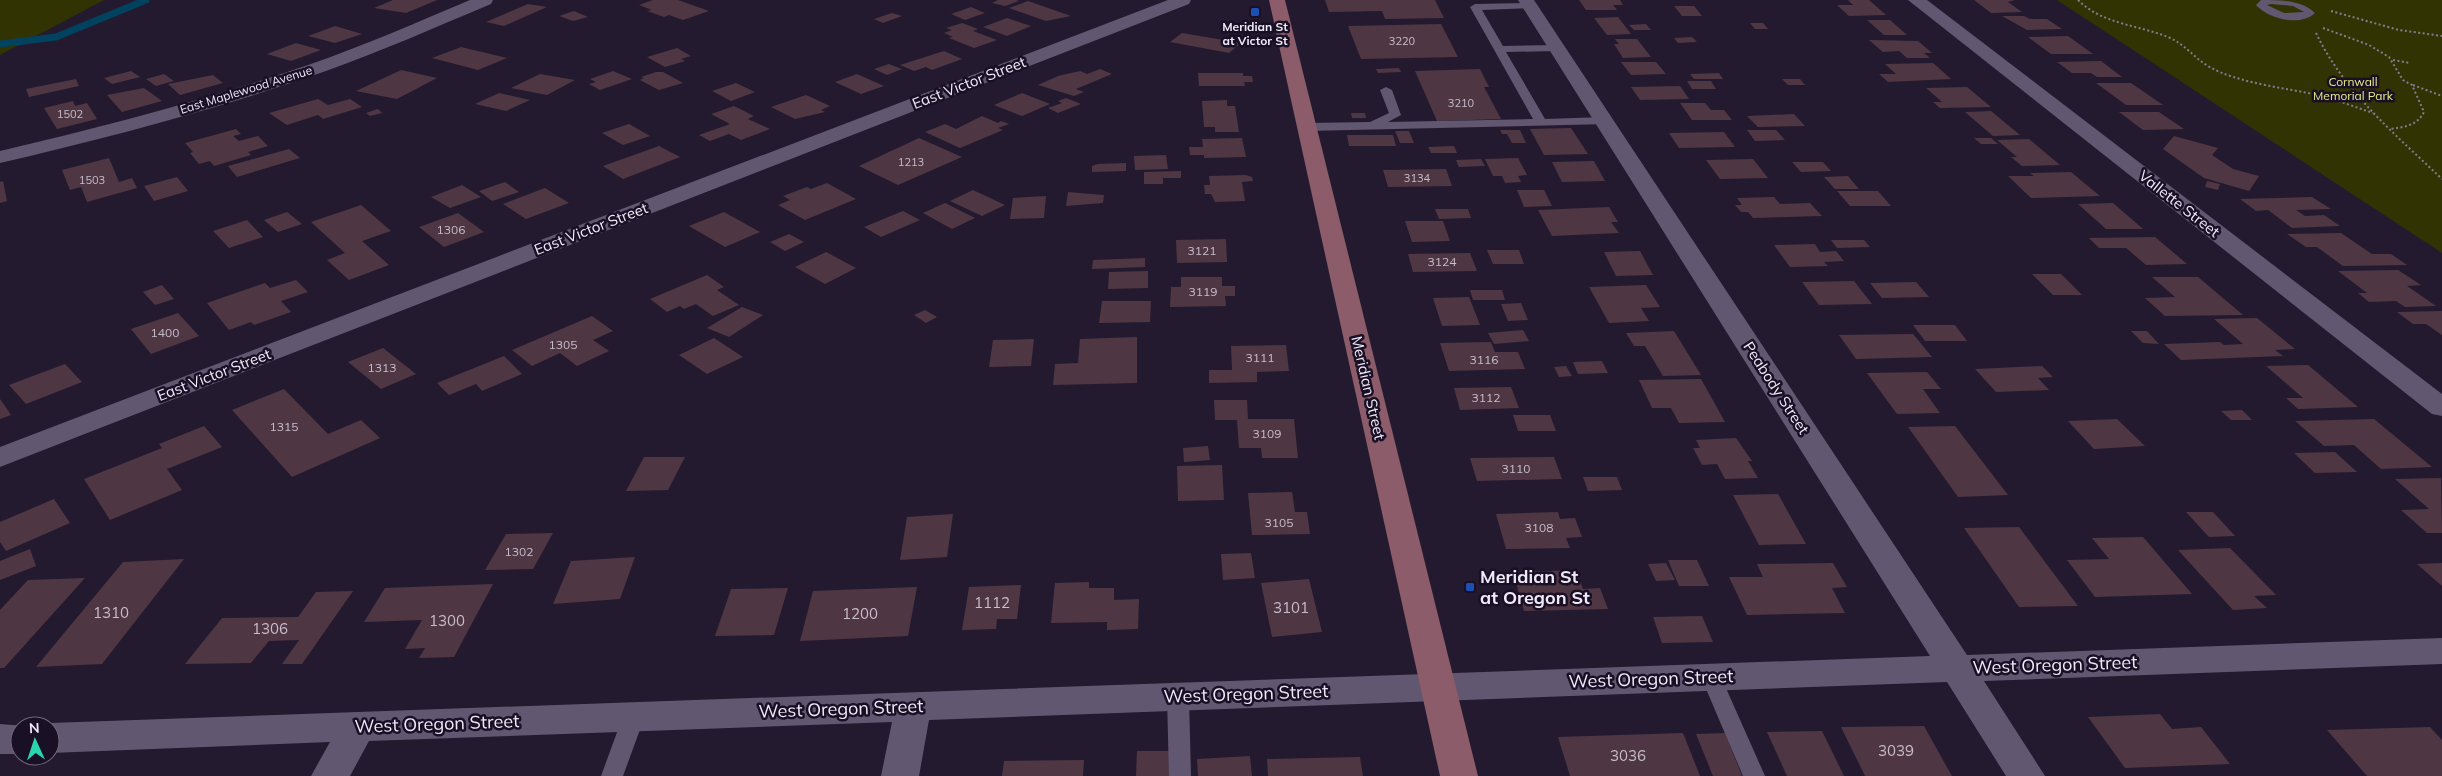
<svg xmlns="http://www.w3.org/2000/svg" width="2442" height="776" viewBox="0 0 2442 776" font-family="Mulish,sans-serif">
<rect width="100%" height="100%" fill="#231a2f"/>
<g fill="#323303">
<polygon points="0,0 104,0 0,55"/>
<polygon points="2057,0 2442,0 2442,253"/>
</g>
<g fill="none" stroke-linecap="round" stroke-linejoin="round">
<polyline stroke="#01425f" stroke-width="7" points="0,44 56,37 146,0"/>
</g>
<g fill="#4f3643">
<polygon points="393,0 437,0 406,13 374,8"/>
<polygon points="653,0 678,0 709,11 683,20 669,15 664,17 647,11 652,10 639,5"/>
<polygon points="998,0 1016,0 1019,1 1005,6 992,3"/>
<polygon points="1325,0 1435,0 1444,18 1385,19 1382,11 1329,12"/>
<polygon points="1579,0 1620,0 1623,5 1613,5 1617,10 1586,10"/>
<polygon points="1848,0 1869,0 1886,15 1849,16 1837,5 1853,5"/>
<polygon points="1974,0 2015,0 2008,2 2022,12 1991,13"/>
<polygon points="1028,1 1071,16 1046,21 1009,8"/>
<polygon points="528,4 547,7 504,26 486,22"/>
<polygon points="1674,6 1694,6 1702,16 1682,16"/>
<polygon points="971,7 985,13 965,20 951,14"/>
<polygon points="574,11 588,17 573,21 559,16"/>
<polygon points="892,13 902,16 883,23 874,19"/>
<polygon points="2002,16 2024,16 2030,19 2047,19 2062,29 2027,30"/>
<polygon points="1618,17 1631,34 1607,35 1594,18"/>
<polygon points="1007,18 1031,26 1007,36 983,27"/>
<polygon points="1867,20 1890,20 1907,35 1884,35"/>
<polygon points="962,23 978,29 973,31 997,40 974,48 949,38 953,37 944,33 952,30 946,28"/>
<polygon points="1750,23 1763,23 1768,29 1755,29"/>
<polygon points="1441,24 1458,57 1361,59 1348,26"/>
<polygon points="1646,24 1651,30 1634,30 1629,25"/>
<polygon points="335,26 362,34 335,43 308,36"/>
<polygon points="1182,33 1241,43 1229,53 1170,42"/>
<polygon points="2068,36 2093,54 2051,54 2028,37"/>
<polygon points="1692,37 1697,42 1678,43 1674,38"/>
<polygon points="1615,39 1637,39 1651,57 1623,58 1614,44 1619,44"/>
<polygon points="1869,40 1918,41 1932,53 1924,53 1930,58 1907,58 1899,51 1883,52"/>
<polygon points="296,43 321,50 291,61 267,54"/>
<polygon points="461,47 507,58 478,70 432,58"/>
<polygon points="677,48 691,56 681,59 685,61 665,67 647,57"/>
<polygon points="944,51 962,59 932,70 926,67 914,71 900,65"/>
<polygon points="2101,61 2122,77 2097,77 2091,73 2072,73 2057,62"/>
<polygon points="1621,62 1656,62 1666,74 1631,75"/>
<polygon points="1933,63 1951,79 1888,82 1879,74 1896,74 1885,64"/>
<polygon points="889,64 902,69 887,75 874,69"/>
<polygon points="1399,68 1401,72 1378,73 1376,69"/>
<polygon points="1100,69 1112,74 1076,89 1084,92 1074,96 1038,85 1058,76 1080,71 1087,74"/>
<polygon points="1480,69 1489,87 1484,87 1501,119 1437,121 1415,71"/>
<polygon points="401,70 437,78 397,99 356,91"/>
<polygon points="131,71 140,77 112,84 104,78"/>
<polygon points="613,71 632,79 600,90 589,84 596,82 590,79"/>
<polygon points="656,72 663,72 683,83 659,90 640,80 644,78 641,77"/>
<polygon points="1198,73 1243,73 1243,76 1252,76 1253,82 1244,82 1245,86 1199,86"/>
<polygon points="1719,73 1723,79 1694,79 1690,74"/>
<polygon points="164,74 174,81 156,86 146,79"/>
<polygon points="540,74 575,80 547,95 511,88"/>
<polygon points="857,74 884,86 861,94 835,82"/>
<polygon points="213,75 223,83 180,95 168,84"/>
<polygon points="76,79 79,86 29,97 26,89"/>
<polygon points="1782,79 1800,79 1805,85 1788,85"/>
<polygon points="1687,81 1711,81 1716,89 1692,89"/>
<polygon points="736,83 755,92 731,101 712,91"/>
<polygon points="2096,83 2131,83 2163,105 2126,105"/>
<polygon points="1680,86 1689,99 1640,100 1631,87"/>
<polygon points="1967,87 1991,107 1940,108 1933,102 1942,102 1926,88"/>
<polygon points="144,88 162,101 122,112 107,95"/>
<polygon points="499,93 530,100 506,111 475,104"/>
<polygon points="1022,93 1050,104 1022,116 994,105"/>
<polygon points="806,95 830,106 821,110 825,112 795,119 771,107"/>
<polygon points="1066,98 1081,104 1058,113 1048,108 1062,103 1058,101"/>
<polygon points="318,99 328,105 350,99 362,107 323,119 318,115 287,125 269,113"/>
<polygon points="1227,100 1227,106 1235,106 1239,132 1215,132 1215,127 1204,127 1202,101"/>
<polygon points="73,101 75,106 87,103 97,119 57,129 44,108"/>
<polygon points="1680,103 1705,103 1711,110 1724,110 1732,120 1692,120"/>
<polygon points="734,106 754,116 748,119 770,129 741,140 729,134 710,141 699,135 730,124 711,114"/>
<polygon points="378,109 382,113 370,116 366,113"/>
<polygon points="1991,111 2020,135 1993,136 1965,112"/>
<polygon points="2119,112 2159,112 2184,129 2143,130"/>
<polygon points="1351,113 1365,113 1366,118 1352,118"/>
<polygon points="1794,114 1805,126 1758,127 1747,116"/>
<polygon points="982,116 998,123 1001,121 1009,124 998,128 1003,130 960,148 925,132 945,124 956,129"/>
<polygon points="629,124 650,136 623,145 602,133"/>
<polygon points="1571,128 1588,154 1544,155 1530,129"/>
<polygon points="236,129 241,134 233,136 239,141 258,136 268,146 248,152 251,155 214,166 210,161 199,164 190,153 193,152 185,143"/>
<polygon points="1500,130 1520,130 1526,143 1512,143 1507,134 1502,134"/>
<polygon points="1747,130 1776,130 1785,140 1755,141"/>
<polygon points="1395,131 1409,131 1414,143 1400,143"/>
<polygon points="1724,132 1735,147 1679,148 1669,133"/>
<polygon points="1347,135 1393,135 1396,146 1349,146"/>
<polygon points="2174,136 2218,148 2212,155 2233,169 2259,176 2249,191 2204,178 2163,149"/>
<polygon points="919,138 962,157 898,185 859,166"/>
<polygon points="1242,138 1246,157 1204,158 1204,155 1190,155 1189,147 1203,147 1202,139"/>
<polygon points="1974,138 1991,138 1998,144 1981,144"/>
<polygon points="2029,139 2060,165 2022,166 2011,157 2017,157 1997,140"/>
<polygon points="659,146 680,157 623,179 603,166"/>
<polygon points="1454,146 1457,153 1431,153 1428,147"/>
<polygon points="289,149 300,158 237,177 228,166"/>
<polygon points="1166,155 1168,169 1135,170 1134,156"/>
<polygon points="109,158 119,182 132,178 137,188 87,202 81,187 70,190 62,170"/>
<polygon points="1518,158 1527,175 1518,176 1521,182 1505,183 1502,176 1493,176 1485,159"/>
<polygon points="1481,159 1485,166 1459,167 1456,160"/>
<polygon points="1753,159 1768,178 1720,179 1706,160"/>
<polygon points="1594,161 1605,181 1562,182 1552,162"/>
<polygon points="1792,162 1823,162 1831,171 1801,172"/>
<polygon points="1126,163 1126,171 1092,172 1092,166 1098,164"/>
<polygon points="1446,169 1452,186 1388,187 1383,170"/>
<polygon points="1181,171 1181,178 1163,178 1163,184 1144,184 1144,172"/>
<polygon points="2071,172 2100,196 2031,198 2008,176 2034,176 2030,173"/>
<polygon points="1246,175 1252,177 1253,181 1242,182 1245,201 1215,202 1211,194 1205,194 1204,185 1210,185 1209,176"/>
<polygon points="1848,176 1859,189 1835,189 1824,177"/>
<polygon points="177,177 188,191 154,201 144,186"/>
<polygon points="3,181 7,201 0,203 0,182"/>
<polygon points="2207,181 2220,184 2218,190 2205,187"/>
<polygon points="505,182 519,192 492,201 479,191"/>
<polygon points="827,183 856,199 805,220 778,205 790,200 783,196 807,187 811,189"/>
<polygon points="462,185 481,197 450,208 431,197"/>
<polygon points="545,188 569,203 526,219 503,204"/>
<polygon points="973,190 1005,205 982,216 950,201"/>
<polygon points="1517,190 1544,190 1552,206 1524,207"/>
<polygon points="1837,191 1878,191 1891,206 1850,206"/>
<polygon points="1068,192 1104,195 1103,203 1066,206"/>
<polygon points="1046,196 1044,218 1010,219 1013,198"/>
<polygon points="1774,197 1780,204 1810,203 1822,216 1753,218 1748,212 1741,212 1735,205 1742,205 1737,198"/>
<polygon points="2312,197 2331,209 2296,210 2305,216 2324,215 2340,226 2292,228 2268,210 2256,211 2240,199"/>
<polygon points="945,203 975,218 952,229 923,213"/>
<polygon points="2113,203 2143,229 2106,229 2078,204"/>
<polygon points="361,205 391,231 362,241 389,265 349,280 327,260 345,253 311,222"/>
<polygon points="1609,207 1618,222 1611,222 1619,233 1552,236 1538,210"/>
<polygon points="1435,209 1468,209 1471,218 1439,219"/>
<polygon points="903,211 920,220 881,237 864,227"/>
<polygon points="287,212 302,224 278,232 264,220"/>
<polygon points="724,212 760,232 725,247 689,226"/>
<polygon points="458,213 484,232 444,247 419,227"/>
<polygon points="247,220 263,237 229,248 213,231"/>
<polygon points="1405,221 1443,221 1450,241 1412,242"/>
<polygon points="2341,233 2372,254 2391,254 2407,265 2343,266 2317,247 2306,247 2287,234"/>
<polygon points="789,234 804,242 785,251 770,242"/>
<polygon points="2155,237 2187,264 2146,265 2126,248 2099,248 2089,238"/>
<polygon points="1226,239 1227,262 1177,263 1176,240"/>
<polygon points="1831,240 1864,240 1870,247 1837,248"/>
<polygon points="1815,244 1820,252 1836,251 1844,261 1824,262 1828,266 1790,267 1774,245"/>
<polygon points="1487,250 1519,250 1524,264 1493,264"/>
<polygon points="1640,251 1653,275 1616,276 1604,252"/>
<polygon points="826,252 856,268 825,284 795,267"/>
<polygon points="1470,253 1477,271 1413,272 1408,254"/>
<polygon points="1145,258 1145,267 1092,269 1093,260"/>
<polygon points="2398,270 2421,285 2407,286 2436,306 2405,307 2396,301 2369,302 2358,293 2367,293 2338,271"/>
<polygon points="1148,271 1148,288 1108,289 1109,272"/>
<polygon points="2032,274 2061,274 2082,295 2053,295"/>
<polygon points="707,275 724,287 717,290 739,305 713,316 696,304 684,309 680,306 667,312 650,299"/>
<polygon points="1181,277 1222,277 1222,286 1235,286 1235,296 1225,296 1226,306 1170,307 1171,287 1181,287"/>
<polygon points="2152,277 2198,277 2243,315 2165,316 2145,298 2175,297"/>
<polygon points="296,280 308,292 281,301 291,312 254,325 251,322 229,330 207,303 265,283 270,288"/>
<polygon points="1854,281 1872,304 1819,305 1802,282"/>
<polygon points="1916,282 1929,297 1882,298 1870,283"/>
<polygon points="162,285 174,299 155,305 143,292"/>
<polygon points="1646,285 1660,307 1641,308 1649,321 1609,323 1589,287"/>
<polygon points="1470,290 1502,290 1505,300 1473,300"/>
<polygon points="1469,297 1480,325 1442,326 1433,298"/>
<polygon points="1102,301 1151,301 1150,322 1099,323"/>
<polygon points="1521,303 1528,320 1508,321 1501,304"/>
<polygon points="742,307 763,315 729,337 707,328"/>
<polygon points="925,310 937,317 926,323 914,315"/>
<polygon points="2442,311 2442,335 2426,324 2413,324 2397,312"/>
<polygon points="178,313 199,336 151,354 131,329"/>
<polygon points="592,316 613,331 593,340 609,351 577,366 560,353 532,366 512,350"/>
<polygon points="2257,318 2295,349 2275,350 2283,356 2181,360 2164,344 2220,342 2224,345 2243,344 2214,319"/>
<polygon points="1913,325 1955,325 1967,341 1925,341"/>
<polygon points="1523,330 1529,341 1494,344 1488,333"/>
<polygon points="1674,331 1701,375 1663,376 1645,346 1634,346 1626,333"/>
<polygon points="2131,331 2147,331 2159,344 2143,343"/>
<polygon points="1913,334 1932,357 1856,359 1839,335"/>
<polygon points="1137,337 1137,383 1053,385 1055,364 1078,363 1080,339"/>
<polygon points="714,338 743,357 707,374 679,355"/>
<polygon points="1034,339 1031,366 989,367 993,340"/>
<polygon points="1491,342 1495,352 1518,352 1525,369 1449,371 1440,343"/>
<polygon points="1286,345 1289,371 1257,372 1257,382 1209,383 1209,370 1232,370 1231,346"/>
<polygon points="383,348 416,374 381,389 348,362"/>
<polygon points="504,356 522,374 482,391 476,384 449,395 437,383"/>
<polygon points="1602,361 1608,373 1578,374 1573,362"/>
<polygon points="65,364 82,382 26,404 9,385"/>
<polygon points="2308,365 2358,407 2298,409 2286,398 2303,398 2266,366"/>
<polygon points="1566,366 1572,376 1559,377 1554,367"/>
<polygon points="2042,366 2053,377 2038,378 2049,390 1996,392 1975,369"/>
<polygon points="1927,372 1941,389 1923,389 1940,413 1897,414 1867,373"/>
<polygon points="1701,379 1725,422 1679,423 1671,408 1652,408 1639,380"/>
<polygon points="1511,387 1519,408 1460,410 1454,388"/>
<polygon points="284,389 328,434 361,420 380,438 292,477 232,410"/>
<polygon points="0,399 11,415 0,419"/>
<polygon points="1214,400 1247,400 1248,419 1294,419 1298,458 1262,458 1261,448 1239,448 1237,420 1215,420"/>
<polygon points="2242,410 2252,420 2231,420 2221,411"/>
<polygon points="1513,415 1550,415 1556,431 1518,431"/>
<polygon points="2117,419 2145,446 2094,449 2068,421"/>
<polygon points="2374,419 2432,467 2381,469 2354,445 2324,446 2295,421"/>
<polygon points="204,426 222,447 167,469 182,490 110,520 84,479 162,448 159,444"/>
<polygon points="1955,426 2008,495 1958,497 1908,427"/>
<polygon points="1736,438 1752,461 1748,461 1758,478 1725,479 1717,464 1702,465 1693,448 1700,448 1696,440"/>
<polygon points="1208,446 1210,460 1184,462 1183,448"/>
<polygon points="2335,452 2357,472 2315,473 2294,453"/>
<polygon points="644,457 685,457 668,490 626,491"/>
<polygon points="1554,457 1562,479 1477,481 1470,458"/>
<polygon points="1222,465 1224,500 1178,501 1177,466"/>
<polygon points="1583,477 1617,477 1622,490 1588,491"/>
<polygon points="2441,478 2442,533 2427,533 2401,510 2429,509 2395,479"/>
<polygon points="1292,492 1295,512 1307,512 1310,534 1252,535 1248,493"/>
<polygon points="1778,494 1806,544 1759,545 1733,495"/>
<polygon points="54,499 70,523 6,551 0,542 0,522"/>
<polygon points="1558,512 1560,519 1575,518 1582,537 1566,538 1570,548 1506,549 1496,514"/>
<polygon points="2186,512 2213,512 2235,536 2209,537"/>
<polygon points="953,514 947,557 900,560 907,517"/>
<polygon points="2019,527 2078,606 2019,607 1964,528"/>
<polygon points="553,533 533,569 485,570 506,534"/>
<polygon points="2143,537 2192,594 2095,597 2067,560 2109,559 2092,538"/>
<polygon points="2230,548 2276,595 2254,596 2267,608 2233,610 2178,550"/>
<polygon points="30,549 36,566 0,580 0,561"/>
<polygon points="1251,553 1255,578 1223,580 1221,554"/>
<polygon points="635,557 620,599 553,604 571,561"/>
<polygon points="184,559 102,664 36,667 123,562"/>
<polygon points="1668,560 1697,560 1709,586 1679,586"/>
<polygon points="1666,563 1675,580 1656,581 1648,564"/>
<polygon points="1833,563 1847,587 1832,588 1845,613 1747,615 1729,577 1763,577 1757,564"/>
<polygon points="2442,563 2442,586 2417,564"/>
<polygon points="1576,570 1583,589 1600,588 1608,609 1524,611 1513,572"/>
<polygon points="85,578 4,668 0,668 0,610 28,580"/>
<polygon points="1309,579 1322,632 1272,637 1261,583"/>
<polygon points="1089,582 1089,588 1114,588 1114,600 1139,599 1138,629 1107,630 1107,622 1051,623 1055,583"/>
<polygon points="493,584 454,657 419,658 425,648 405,649 422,620 364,622 385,588"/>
<polygon points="1021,585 1017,619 997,619 996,629 962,630 969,587"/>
<polygon points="917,587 908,636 800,641 813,591"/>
<polygon points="788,588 774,635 715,636 731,589"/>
<polygon points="353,591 302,664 282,664 299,640 269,641 251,663 185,664 222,618 298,617 316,592"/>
<polygon points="1702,616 1713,642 1662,643 1653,617"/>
<polygon points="2160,714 2172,729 2201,727 2230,764 2125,768 2088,717"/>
<polygon points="1924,726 1952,776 1865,776 1841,727"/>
<polygon points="2430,727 2442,740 2442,776 2367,776 2327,730"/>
<polygon points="1822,731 1844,776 1787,776 1767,732"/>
<polygon points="1683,733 1700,776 1570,776 1558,737"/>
<polygon points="1725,733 1742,776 1713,776 1696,734"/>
<polygon points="1137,751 1169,751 1169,776 1136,776"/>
<polygon points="1250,756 1252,776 1198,776 1197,759"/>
<polygon points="1360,757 1363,776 1268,776 1267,759"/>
<polygon points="1084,760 1083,776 1002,776 1004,761"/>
</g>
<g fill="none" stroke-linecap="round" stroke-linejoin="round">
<g stroke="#837b8e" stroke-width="2" stroke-dasharray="2 2.5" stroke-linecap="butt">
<path d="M2078,0C2102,24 2138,25 2168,37C2185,44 2193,57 2208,66C2236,83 2286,88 2318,95C2337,100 2355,107 2373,113"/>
<polyline points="2331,11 2399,30 2442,36"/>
<path d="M2323,28L2369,45L2389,57L2403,80L2412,85L2424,112C2417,126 2404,127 2390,129"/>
<path d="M2316,33C2344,92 2396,135 2442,179"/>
<polyline points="2393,60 2410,63"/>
<polyline points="2413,85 2442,96"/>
</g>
<g fill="#615770" fill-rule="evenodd">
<path d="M2261,0C2280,0 2302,0 2315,13C2301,27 2268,19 2256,5ZM2271,4L2293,6L2304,12L2284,13L2267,5Z"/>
<polygon points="1530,3 1535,6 1534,8 1482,10 1503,46 1557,45 1562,48 1557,51 1506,52 1545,119 1604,117 1610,121 1608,124 1307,131 1301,127 1307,123 1370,122 1389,113 1380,90 1386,87 1392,90 1401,115 1388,122 1533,119 1470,7 1475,4"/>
<polygon points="1711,669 1718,671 1721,677 1765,776 1743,776 1701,677 1704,671"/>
<polygon points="1178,689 1186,691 1189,697 1191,776 1169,776 1167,697 1170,691"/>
<polygon points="634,708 642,710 645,716 623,776 601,776 623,716 626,710"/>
</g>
<g fill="#615770" fill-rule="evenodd">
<path d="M470,0H493L491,4C436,27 382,51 326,71C219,109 110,137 0,163V151C105,126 210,99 311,64C365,45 418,22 470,0Z"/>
<polygon points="1168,0 1191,0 1189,4 0,467 0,447"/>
<polygon points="1518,0 1534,0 1967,655 2442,638 2442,664 1984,681 2045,776 2006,776 1947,682 929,720 919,776 881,776 892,722 369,741 350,776 311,776 330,742 50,753 50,726 42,726 50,723 1930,656"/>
<polygon points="1908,0 1927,0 2442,394 2442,416 2432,414"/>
<polygon points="0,724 25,726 20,726 20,754 0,754"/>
</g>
<polygon fill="#8c5c6a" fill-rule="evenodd" points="1269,0 1285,0 1478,776 1440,776"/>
</g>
<g fill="#1a4fb4" stroke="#1a1025" stroke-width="2">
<rect x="1250" y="7" width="10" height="10" rx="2.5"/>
<rect x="1465" y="582" width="10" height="10" rx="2.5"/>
</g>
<g text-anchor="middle" stroke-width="5" stroke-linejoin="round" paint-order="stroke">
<g font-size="11" fill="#c7bdcc">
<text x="1402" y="45">3220</text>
<text x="1461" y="107">3210</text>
<text x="70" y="118">1502</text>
<text x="911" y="166">1213</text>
<text x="1417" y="182">3134</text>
<text x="92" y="184">1503</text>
</g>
<g font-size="12" font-weight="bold" fill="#efeaf9" stroke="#1a1025">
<text x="1255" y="31">Meridian St<tspan x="1255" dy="14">at Victor St</tspan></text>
</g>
<g font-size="12" fill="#e7ec87" stroke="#1a1025">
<text x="2353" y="86">Cornwall<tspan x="2353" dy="14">Memorial Park</tspan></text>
</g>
<g font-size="12" fill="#efeaf9" stroke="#1a1025">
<text transform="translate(246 90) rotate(-17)" y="4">East Maplewood Avenue</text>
</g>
<g font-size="12" fill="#c7bdcc">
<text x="451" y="234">1306</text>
<text x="1202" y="255">3121</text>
<text x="1442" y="266">3124</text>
<text x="1203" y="296">3119</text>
<text x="165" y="337">1400</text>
<text x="563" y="349">1305</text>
<text x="1260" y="362">3111</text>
<text x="1484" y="364">3116</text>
<text x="382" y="372">1313</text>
<text x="1486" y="402">3112</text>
<text x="284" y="431">1315</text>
<text x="1267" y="438">3109</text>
<text x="1516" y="473">3110</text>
<text x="1279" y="527">3105</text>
<text x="1539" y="532">3108</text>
<text x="519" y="556">1302</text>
</g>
<g font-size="15" fill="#efeaf9" stroke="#1a1025">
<text transform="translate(969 83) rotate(-21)" y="5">East Victor Street</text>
<text transform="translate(2179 204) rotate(38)" y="5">Vallette Street</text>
<text transform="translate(591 229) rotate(-21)" y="5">East Victor Street</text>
<text transform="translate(214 375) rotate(-21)" y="5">East Victor Street</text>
<text transform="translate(1368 388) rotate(77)" y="5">Meridian Street</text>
<text transform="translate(1776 388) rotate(57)" y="5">Peabody Street</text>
</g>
<g font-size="15" fill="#c7bdcc">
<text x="992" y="608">1112</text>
<text x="1291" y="613">3101</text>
<text x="111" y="618">1310</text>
<text x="860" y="619">1200</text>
<text x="447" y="626">1300</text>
<text x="270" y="634">1306</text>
<text x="1896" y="756">3039</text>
<text x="1628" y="761">3036</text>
</g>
<g font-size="18" font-weight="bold" fill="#efeaf9" stroke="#1a1025" text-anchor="start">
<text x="1480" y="583">Meridian St<tspan x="1480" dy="21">at Oregon St</tspan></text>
</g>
<g font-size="18" fill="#efeaf9" stroke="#1a1025">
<text transform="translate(2055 665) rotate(-2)" y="6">West Oregon Street</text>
<text transform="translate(1651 679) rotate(-2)" y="6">West Oregon Street</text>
<text transform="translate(1246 694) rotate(-2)" y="6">West Oregon Street</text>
<text transform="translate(841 709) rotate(-2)" y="6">West Oregon Street</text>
<text transform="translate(437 724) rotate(-2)" y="6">West Oregon Street</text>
</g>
</g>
<g transform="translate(35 741) rotate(357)"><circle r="24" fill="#1a1025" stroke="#6f677a"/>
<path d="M0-4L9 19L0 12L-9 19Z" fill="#2ad5ac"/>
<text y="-8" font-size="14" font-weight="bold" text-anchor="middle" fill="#efeaf9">N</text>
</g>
</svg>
